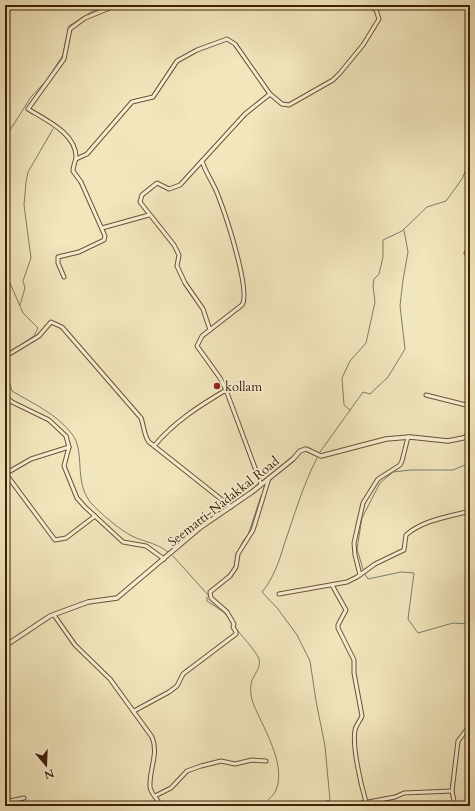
<svg xmlns="http://www.w3.org/2000/svg" width="475" height="811" viewBox="0 0 475 811" font-family="Cardo,serif">
<rect width="100%" height="100%" fill="#f2e6bd"/>
<filter id="stains"><feTurbulence type="fractalNoise" baseFrequency=".005" numOctaves="4"/><feColorMatrix values="0 0 0 0 .2 0 0 0 0 .09 0 0 0 0 .02 0 0 0 .5 -.17"/></filter>
<radialGradient id="worn" r=".72"><stop offset=".6" stop-color="#630" stop-opacity="0"/><stop offset="1" stop-color="#630" stop-opacity=".3"/></radialGradient>
<g fill="none" stroke-linecap="round" stroke-linejoin="round">
<g stroke="#76806c" stroke-width="1">
<polyline points="5,138 31,97 47,80 63,55 69,26 91,12 111,5"/>
<polyline points="5,266 6,274 23,313 38,328 34,336 18,347"/>
<polyline points="20,305 25,288 23,281 31,258 24,205 26,182 28,172 53,129"/>
<path d="M7,357L6,371L12,391C32,403 57,414 72,434C86,452 73,481 91,503C100,513 120,530 132,536C144,542 157,543 168,552"/>
<polyline points="350,410 344,405 342,378 350,361 366,343 375,302 373,286 374,279 379,274 383,257 383,240 402,231 427,207 446,201 462,179 470,160"/>
<polyline points="320,452 363,392 370,394 388,377 405,349 400,306 403,280 408,252 404,230"/>
<polyline points="237,554 243,541 248,535 261,496"/>
<polyline points="173,556 208,595"/>
<polyline points="363,569 357,549 362,518 380,483 393,472 411,470 453,470 470,463"/>
<polyline points="365,574 368,579 401,572 414,573 408,619 418,633 453,623 470,624"/>
<polyline points="210,591 230,573"/>
<polyline points="207,597 207,601 225,613 231,622"/>
<path d="M234,626C240,634 256,651 259,659C262,668 252,676 251,684C250,690 251,698 253,703C262,726 287,764 276,790C274,796 266,801 261,806"/>
<polyline points="470,657 467,671 470,680"/>
<path d="M309,806L330,800L325,746L316,701L310,661L297,635L278,609L262,592C273,579 279,562 284,545C294,516 303,485 317,458"/>
</g>
<g stroke="#6b5234" stroke-width="5">
<g id="minor">
<polyline points="76,159 87,154 132,102 153,97 177,61 197,50 227,39 235,44 270,94"/>
<polyline points="202,161 180,185 169,189 157,183 142,195 140,202 174,245 179,255 177,266 185,283 203,309 210,330"/>
<polyline points="102,228 149,215"/>
<polyline points="466,253 470,254"/>
<path d="M64,277L58,263V257L79,252L104,240L105,236L81,182L73,171C73,167 75,162 76,158C77,134 46,120 28,109L64,59L70,29L85,18L117,5"/>
<path d="M6,356L39,336L51,322L62,327L141,418C144,426 144,436 149,442L231,507"/>
<polyline points="5,392 6,397 12,402 49,420 66,436 69,447 64,466 77,498 85,507 123,542 146,546 164,559"/>
<polyline points="426,395 470,406"/>
<path d="M154,446C174,422 199,406 226,390"/>
<polyline points="5,474 31,459 69,447"/>
<polyline points="6,474 55,540 66,538 95,516"/>
<path d="M261,484L226,390L220,378L197,346L202,336L242,305C251,291 226,216 219,198C215,185 206,174 202,161L245,114L270,94L282,104L289,105L333,80L340,73L363,45L379,19L376,10L369,5"/>
<polyline points="360,575 355,555 354,543 363,503 378,479 400,465 402,461 408,437"/>
<path d="M332,585L346,610L338,625V628L354,660V673L362,716C360,721 356,725 355,730C352,747 361,785 366,802"/>
<path d="M279,594L347,582L357,577L375,564L404,550L406,535C423,520 448,517 470,511"/>
<path d="M54,615L75,645L110,679L152,737C159,754 149,769 150,787C151,795 159,799 160,806"/>
<polyline points="134,711 169,692 177,686 183,674 236,634 236,632 233,627 234,624 227,612 211,598 210,592 230,576 236,567 238,554 253,530 269,478"/>
<polyline points="452,791 455,806"/>
<polyline points="155,796 171,788 187,771 201,766 221,761 235,764 252,760 266,761"/>
<polyline points="5,802 24,798"/>
<polyline points="347,806 395,797 404,793 452,791 458,741 468,728 470,699"/>
</g>
</g>
<g stroke="#6b5234" stroke-width="5.5">
<polyline id="tertiary" points="5,646 50,616 88,602 117,598 201,527 252,492 293,459 300,451 306,449 321,456 386,439 410,437 448,441 463,438 470,435"/>
</g>
<use href="#minor" stroke="#f7efd4" stroke-width="3"/>
<use href="#tertiary" stroke="#f7efd4" stroke-width="3.5"/>
</g>
<circle fill="#8f2418" stroke="#f7efd4" stroke-width="1.5" cx="217" cy="386" r="4"/>
<g text-anchor="middle" stroke-width="3.5" stroke-linejoin="round" paint-order="stroke">
<g font-size="13" fill="#3e2007" stroke="#f7efd4" text-anchor="start">
<text x="225" y="391">kollam</text>
</g>
<g font-size="13" fill="#3e2007" stroke="#f7efd4">
<text transform="translate(223 501) rotate(-38)" y="5">Seematti-Nadakkal Road</text>
</g>
</g>
<rect width="475" height="811" fill="none" stroke="#f2e6bd" stroke-width="20"/>
<rect x="6" y="6" width="463" height="799" fill="none" stroke="#3e2007" stroke-width="2"/>
<rect x="10" y="10" width="455" height="791" fill="none" stroke="#3e2007"/>
<g transform="translate(46 765) rotate(161)" stroke="#f7efd4" stroke-width="3" paint-order="stroke">
<path d="M0-3L7 15L0 10L-7 15Z" fill="#3e2007"/>
<text y="-6" font-size="11" font-weight="bold" text-anchor="middle" fill="#3e2007">N</text>
</g>
<rect width="100%" height="100%" filter="url(#stains)"/>
<rect width="100%" height="100%" fill="url(#worn)"/>
</svg>
